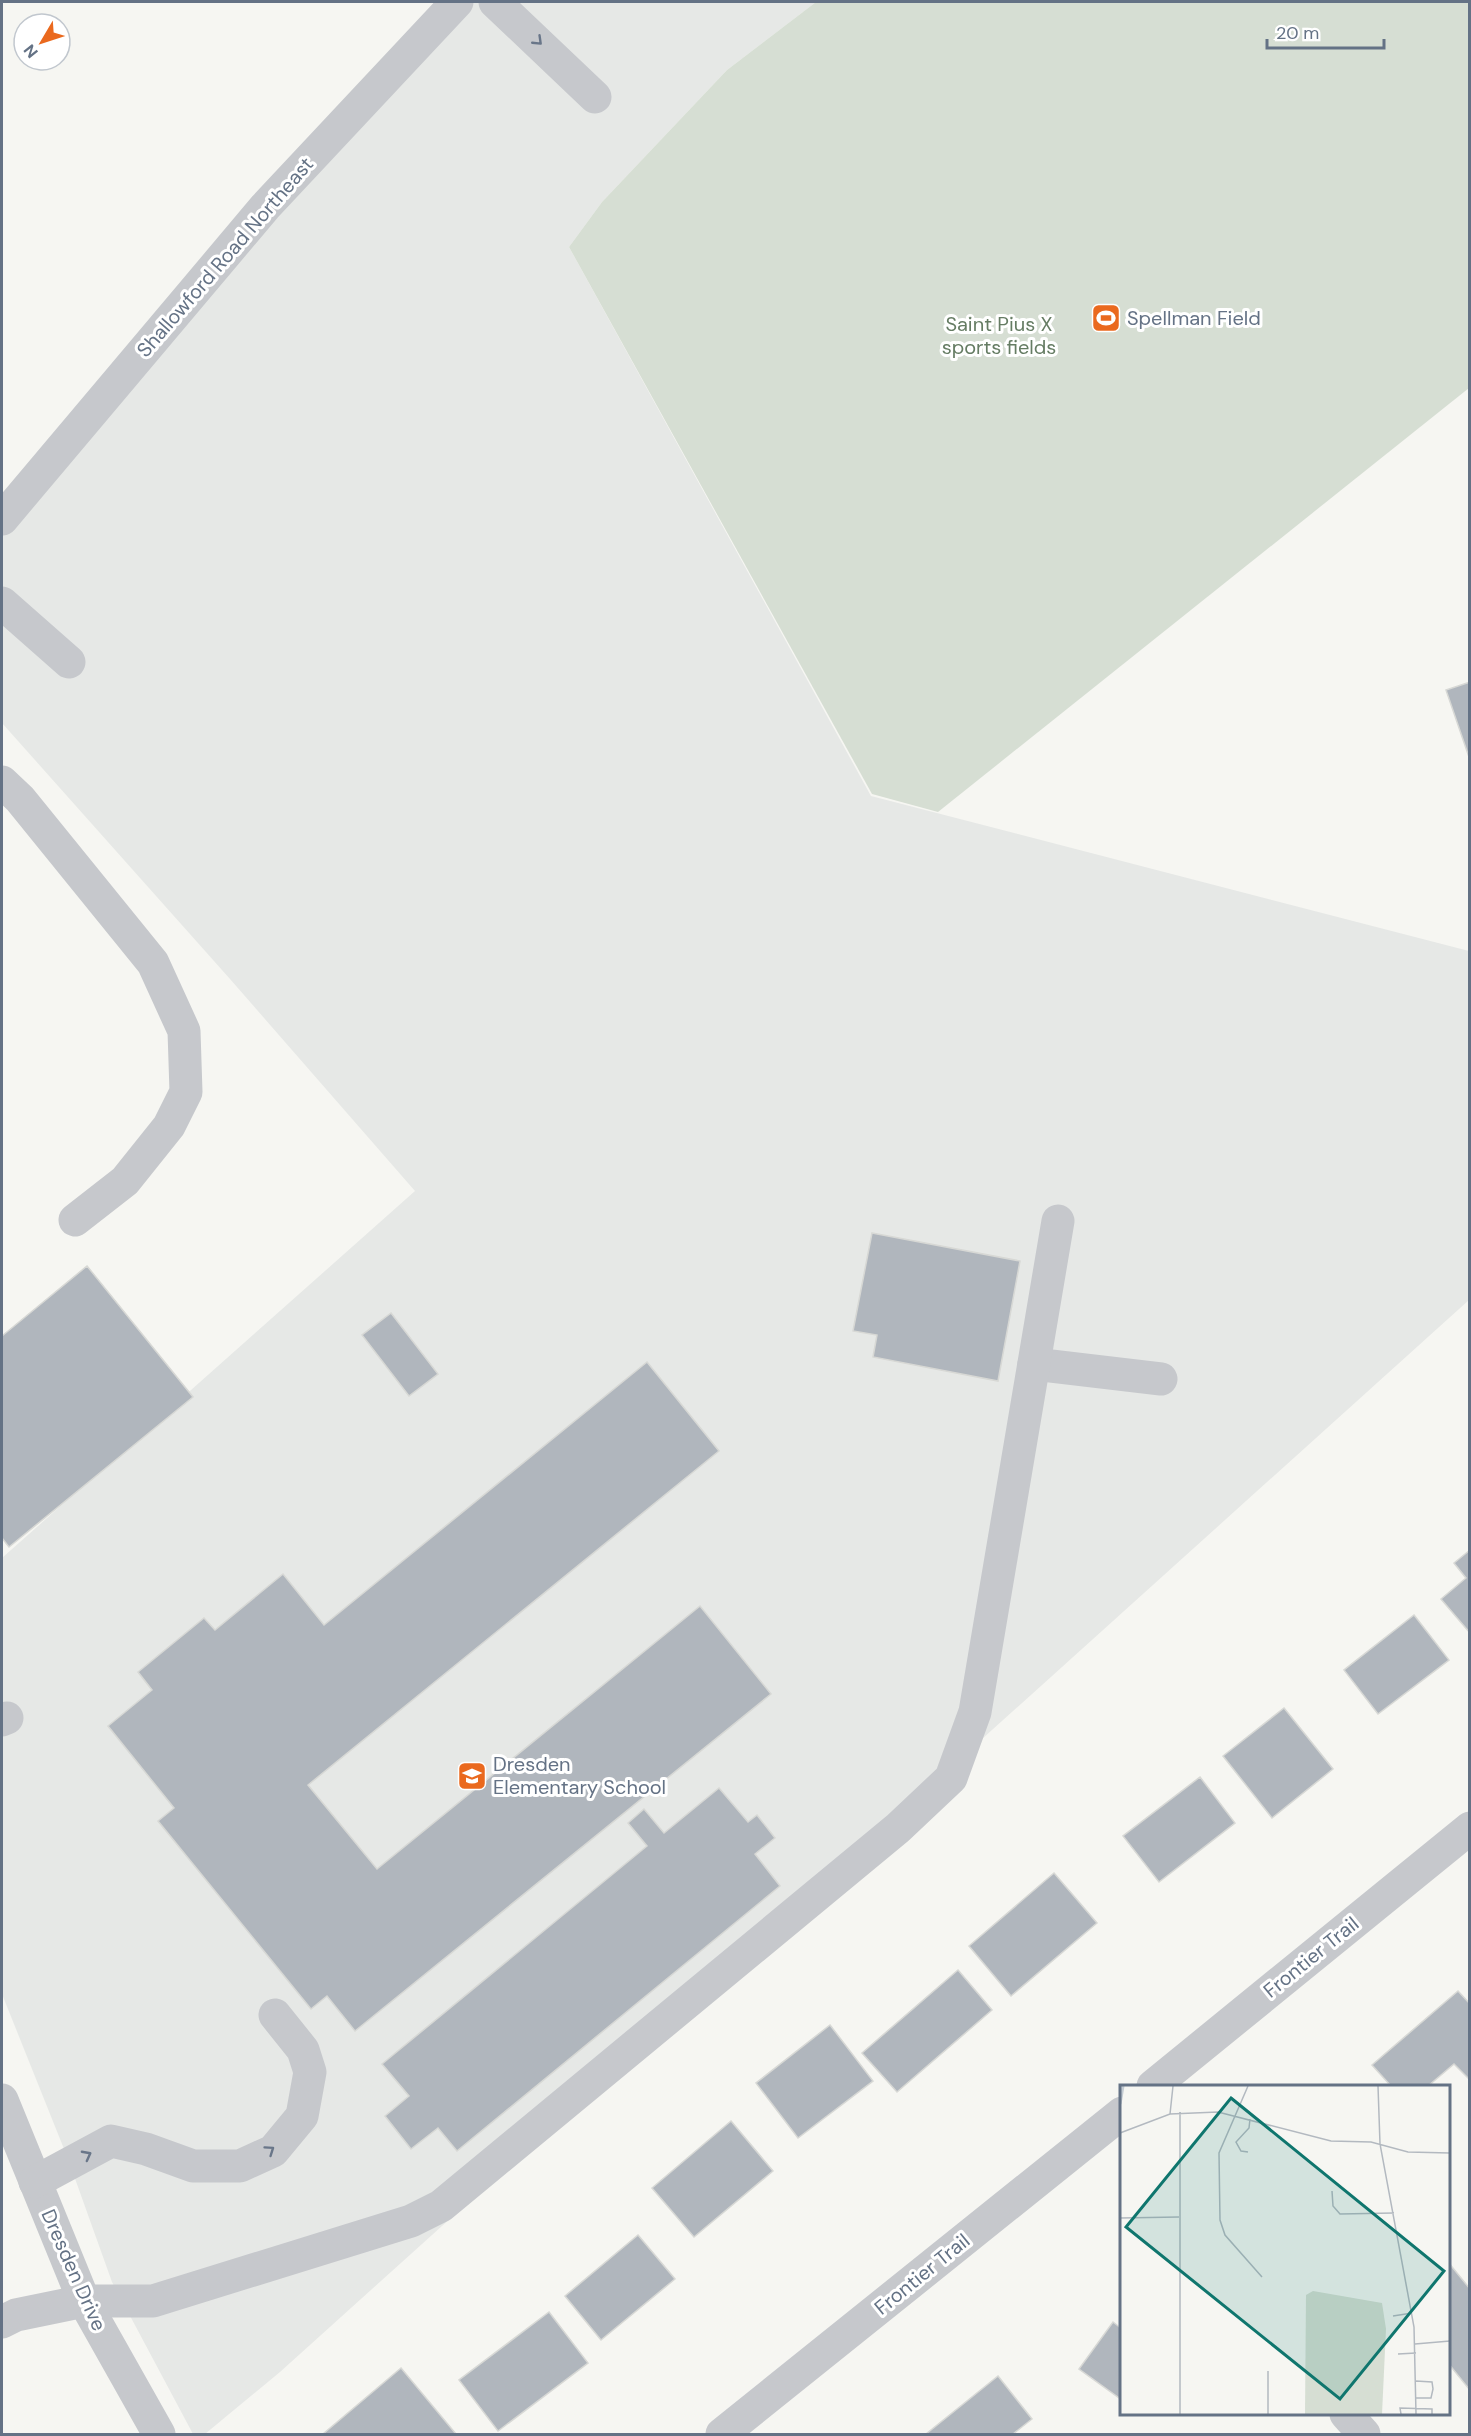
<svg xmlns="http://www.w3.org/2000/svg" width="1471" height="2436" viewBox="0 0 1471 2436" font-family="'DM Sans',sans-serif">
<rect width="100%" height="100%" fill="#f6f6f2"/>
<polygon fill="#e6e8e6" points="444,2 816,2 727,70 602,202 569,247 871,796 1469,951 1469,1300 280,2372 205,2434 193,2434 112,2282 68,2159 2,1994 2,1558 415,1191 230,979 2,723 2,530"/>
<polygon fill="#d6ded3" points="816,2 1469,2 1469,388 938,812 872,794 569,247 602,202 727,70"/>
<g fill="#b0b6bd" stroke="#d7d8d5" stroke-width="1.5">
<polygon points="1470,682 1470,757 1469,757 1446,690"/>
<polygon points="872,1233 1020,1261 998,1381 873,1357 877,1335 853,1331"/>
<polygon points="87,1266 193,1397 9,1547 2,1538 2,1336"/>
<polygon points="391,1313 438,1374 409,1396 362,1335"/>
<polygon points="647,1362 719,1451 308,1785 377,1869 700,1606 771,1694 355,2031 327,1996 311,2009 158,1821 174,1808 108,1726 152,1690 138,1672 204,1618 215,1630 283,1574 324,1625"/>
<polygon points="1470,1550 1470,1633 1441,1599 1466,1578 1454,1563"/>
<polygon points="1414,1615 1449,1660 1378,1714 1344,1670"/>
<polygon points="1284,1708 1333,1769 1272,1818 1223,1756"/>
<polygon points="1200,1777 1235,1823 1159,1882 1123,1836"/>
<polygon points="719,1788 748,1822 757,1815 775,1838 755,1854 780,1886 457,2151 438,2128 411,2149 385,2116 409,2096 382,2064 647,1846 628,1823 644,1809 664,1833"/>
<polygon points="1054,1873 1097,1923 1011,1996 969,1946"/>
<polygon points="958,1970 992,2010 897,2092 862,2053"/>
<polygon points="1458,1991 1470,2004 1470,2080 1454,2064 1428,2086 1391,2086 1372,2065"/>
<polygon points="830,2025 873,2081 798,2138 756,2083"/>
<polygon points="731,2121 773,2171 694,2237 652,2188"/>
<polygon points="638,2235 675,2279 601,2340 565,2296"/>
<polygon points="1448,2262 1470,2289 1469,2389 1448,2363"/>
<polygon points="549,2312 588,2363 498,2431 459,2380"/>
<polygon points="1113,2322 1122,2329 1122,2400 1079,2369"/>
<polygon points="401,2368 456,2434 323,2434"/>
<polygon points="998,2376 1032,2419 1013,2434 926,2434"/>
</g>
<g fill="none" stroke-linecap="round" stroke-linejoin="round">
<g stroke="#c6c8cc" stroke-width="33">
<polyline points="495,2 595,97"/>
<polyline points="2,519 265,207 457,2"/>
<polyline points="2,603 69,662"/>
<polyline points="2,782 20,799 153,963 184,1031 186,1092 169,1126 125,1181 75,1220"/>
<polyline points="1034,1364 1161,1379"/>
<polyline points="2,1720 7,1718"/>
<polyline points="1153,2086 1470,1828"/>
<polyline points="2,2100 84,2301 159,2434"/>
<polyline points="35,2182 111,2141 146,2149 193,2166 240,2166 273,2151 302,2116 310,2072 303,2050 275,2015"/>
<polyline points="2,2322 16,2315 84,2301 153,2301 411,2221 441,2206 898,1828 951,1778 975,1712 1058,1221"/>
<polyline points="1346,2414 1364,2434"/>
<polyline points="722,2434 1122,2113"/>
</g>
</g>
<defs><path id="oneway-chevron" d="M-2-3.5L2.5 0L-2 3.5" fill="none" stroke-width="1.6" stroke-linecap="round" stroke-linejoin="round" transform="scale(1.5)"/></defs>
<g stroke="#697689">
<use href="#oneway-chevron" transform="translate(538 41) rotate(44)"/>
<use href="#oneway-chevron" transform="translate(270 2150) rotate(-35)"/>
<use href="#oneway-chevron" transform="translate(87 2155) rotate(-28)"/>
</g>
<defs>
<g id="stadium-square" transform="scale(1.5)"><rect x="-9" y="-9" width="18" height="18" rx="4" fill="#ea691e" stroke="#fff"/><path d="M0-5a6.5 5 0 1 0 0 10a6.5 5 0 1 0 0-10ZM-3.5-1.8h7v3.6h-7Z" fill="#fff"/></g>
<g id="school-square" transform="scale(1.5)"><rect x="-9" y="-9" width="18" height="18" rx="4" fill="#ea691e" stroke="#fff"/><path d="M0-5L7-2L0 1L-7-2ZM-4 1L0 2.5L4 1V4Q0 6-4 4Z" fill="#fff"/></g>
</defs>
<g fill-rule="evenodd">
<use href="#stadium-square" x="1106" y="318"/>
<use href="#school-square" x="472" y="1776"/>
</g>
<g text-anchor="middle" stroke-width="6" stroke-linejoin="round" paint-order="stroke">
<g font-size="20" fill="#647285" stroke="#fff">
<text transform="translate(225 257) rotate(-49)" y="7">Shallowford Road Northeast</text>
<text transform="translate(1311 1957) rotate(-39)" y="7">Frontier Trail</text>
<text transform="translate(74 2270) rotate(66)" y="7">Dresden Drive</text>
<text transform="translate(922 2274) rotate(-39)" y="7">Frontier Trail</text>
</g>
<g font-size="20" fill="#647285" stroke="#fff" text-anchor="start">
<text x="1127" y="325">Spellman Field</text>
<text x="493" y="1771">Dresden<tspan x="493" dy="23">Elementary School</tspan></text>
</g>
<g font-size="20" fill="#657c63" stroke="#fff">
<text x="999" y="331">Saint Pius X<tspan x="999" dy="23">sports fields</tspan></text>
</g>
</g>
<g transform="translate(1120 2085)">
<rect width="330" height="330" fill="#f6f6f2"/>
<path d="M193,206L262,218L266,244L262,329H185L186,210Z" fill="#d6ded3"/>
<path fill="none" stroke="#c3cbd2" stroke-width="3" d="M0,19L3,1"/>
<path fill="none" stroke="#b3b9c0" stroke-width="1.5" d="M128,1L99,68L100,135L105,150L142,192M258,1L260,59L294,242L296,329M60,27V329M50,29L53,1M0,48L50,29L98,27L211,56L251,57L288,67L330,68M128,67L121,66L116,57L129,43L130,34M212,106L213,121L220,129L274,128M0,133L59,132M273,231L292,228M295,259L330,256M278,269L296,268M148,286V329M296,313H311L313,304L312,297L296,296M281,329L280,323L312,324V329"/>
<path fill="#0f766e" fill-opacity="0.15" stroke="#0f766e" stroke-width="3" d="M111,13L324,186L220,314L6,142Z"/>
<rect width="330" height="330" fill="none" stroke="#647285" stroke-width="3"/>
</g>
<rect width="1471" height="2436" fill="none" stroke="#647285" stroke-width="6"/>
<g transform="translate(42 42) rotate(231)"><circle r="28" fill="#ffffff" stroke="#c1c7ce" stroke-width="1.5"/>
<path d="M0-4.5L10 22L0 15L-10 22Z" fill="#ea691e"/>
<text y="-9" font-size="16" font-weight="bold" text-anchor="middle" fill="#647285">N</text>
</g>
<path d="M1267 39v9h117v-9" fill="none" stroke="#647285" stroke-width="3"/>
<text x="1276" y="39" font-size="18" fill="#647285" stroke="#ffffff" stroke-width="4.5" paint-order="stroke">20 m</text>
</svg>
